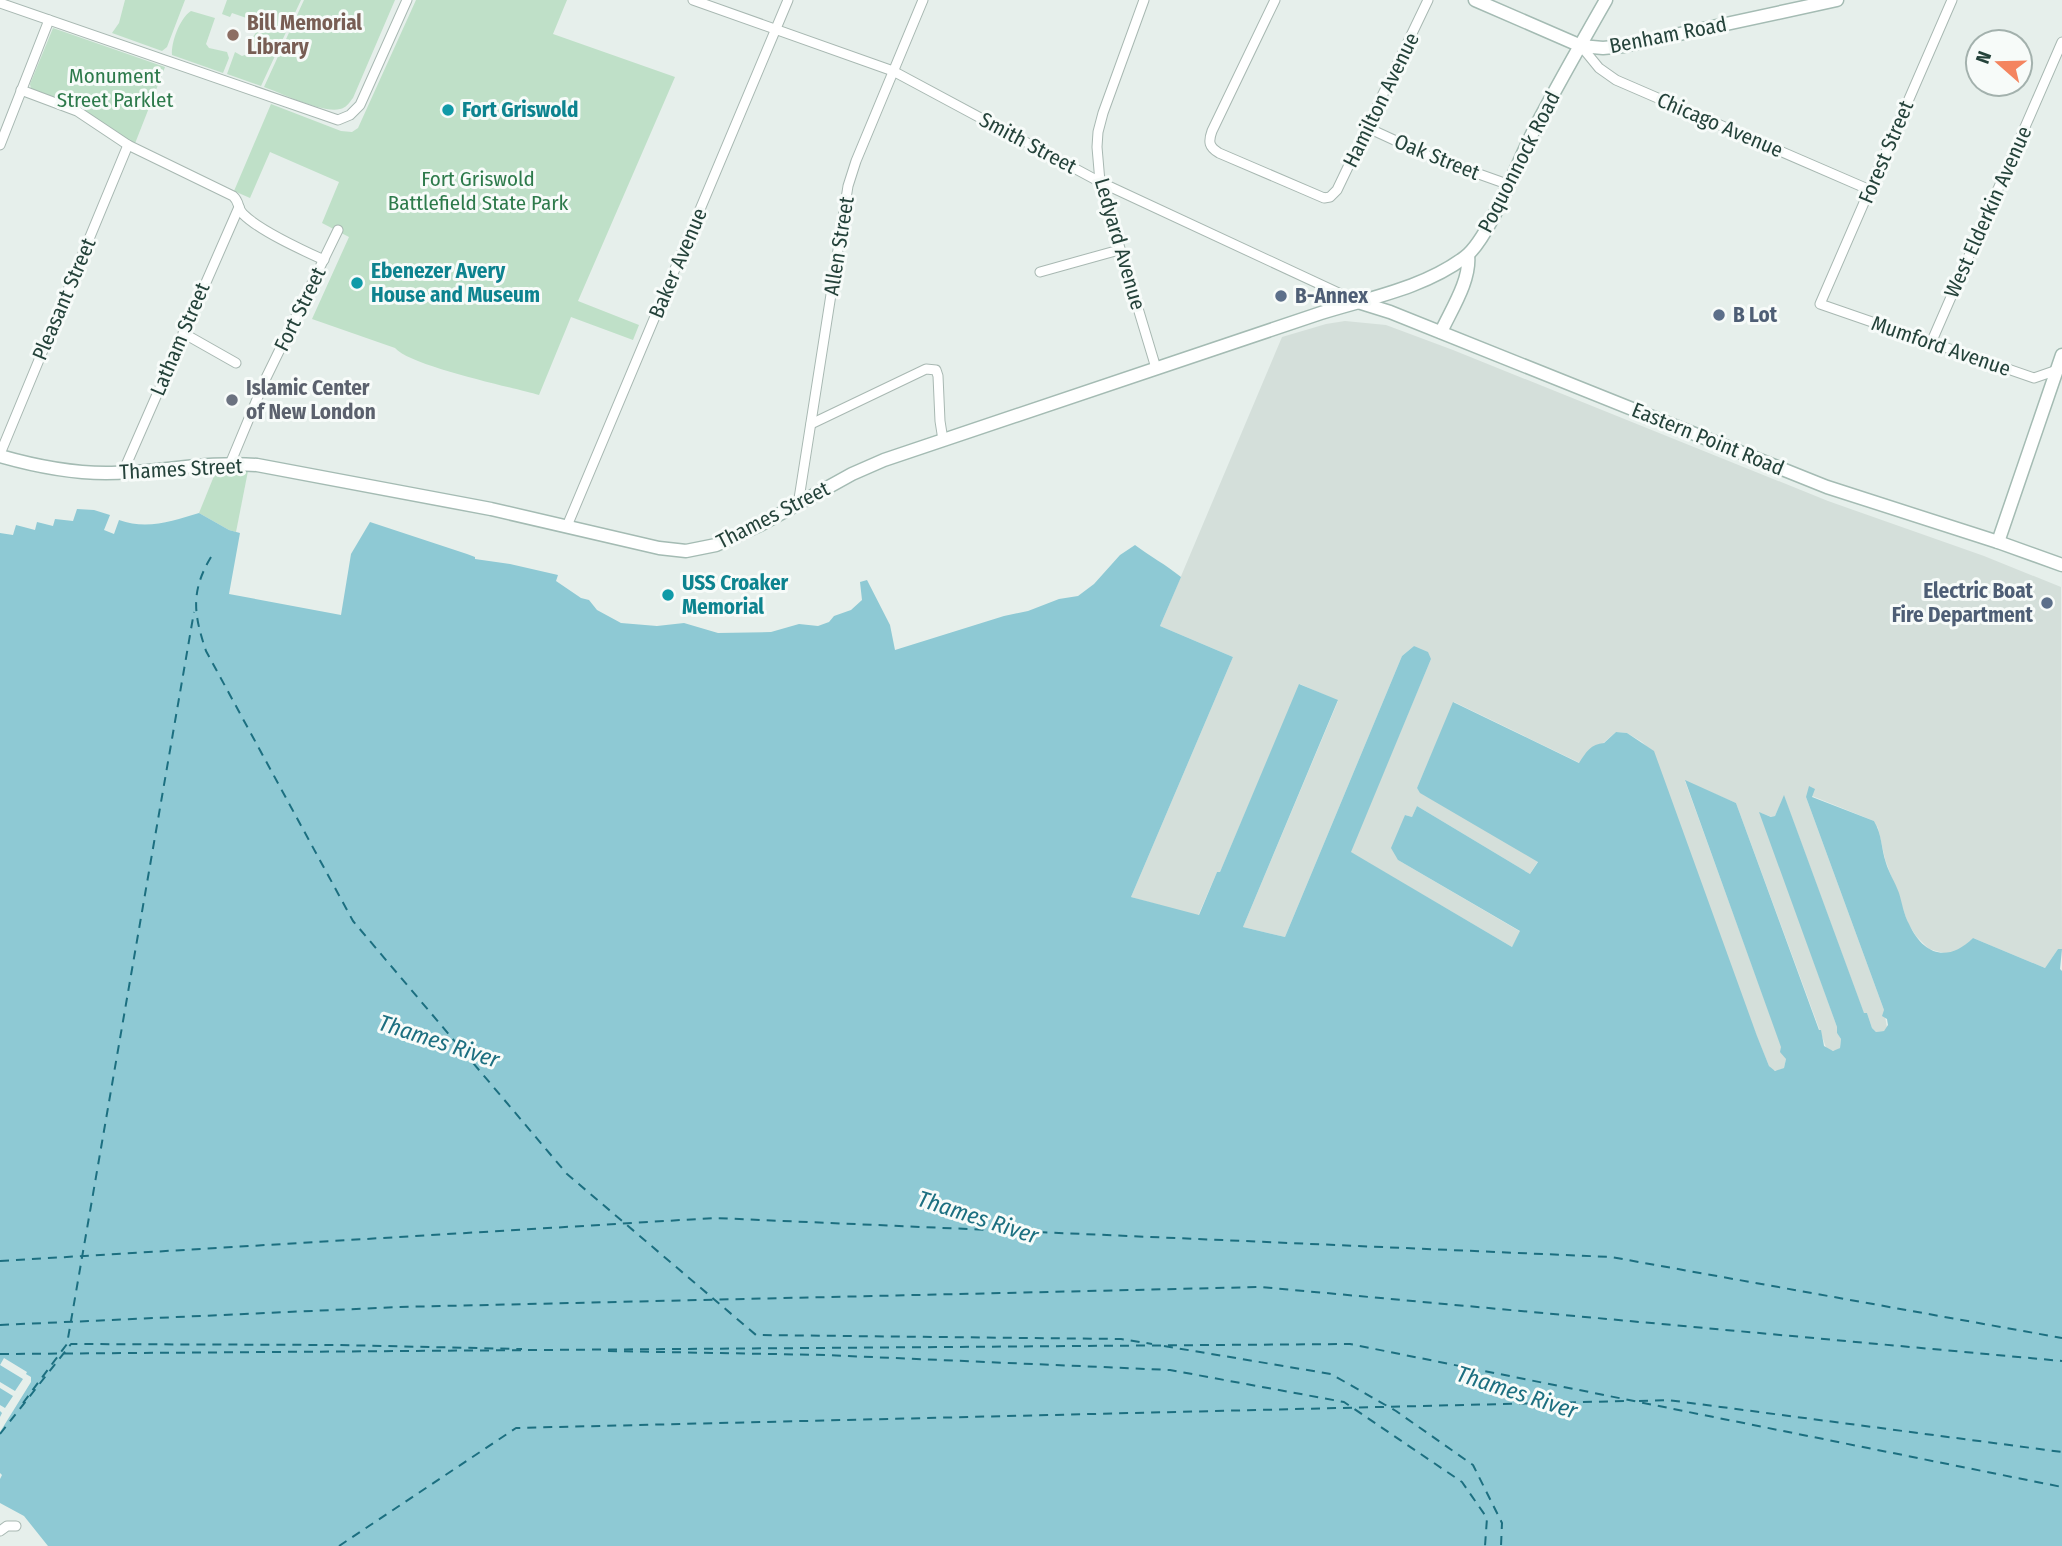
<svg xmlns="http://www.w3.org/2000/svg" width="2062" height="1546" viewBox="0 0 2062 1546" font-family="'Fira Sans Condensed',sans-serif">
<rect width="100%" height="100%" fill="#e6efeb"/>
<polygon fill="#d4dfda" points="1345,321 1386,325 1453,350 1828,501 1984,556 2061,587 2062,949 2058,949 2045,968 1973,938 1961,949 1954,952 1947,954 1929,949 1916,936 1908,923 1885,859 1878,828 1874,821 1812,796 1806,797 1884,1010 1887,1028 1884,1031 1876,1032 1872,1028 1867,1013 1864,1014 1784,796 1775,816 1772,817 1761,813 1837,1027 1837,1033 1841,1039 1840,1048 1836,1051 1827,1050 1736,803 1685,781 1786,1059 1784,1068 1778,1071 1772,1070 1769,1066 1757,1037 1649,749 1642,742 1627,733 1616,732 1580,763 1454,702 1417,788 1421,793 1538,861 1530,874 1417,806 1412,817 1405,815 1398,860 1521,932 1512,947 1350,852 1431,659 1414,646 1402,656 1285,937 1243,927 1338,701 1300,684 1220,872 1217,872 1198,916 1131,897 1233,657 1160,626 1282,337 1326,324"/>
<g fill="#bfe0c8">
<polygon points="125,0 185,0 167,47 162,51 112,33 119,23"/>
<polygon points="227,0 301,0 261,86 227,74 235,52 242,56 250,53 252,48 251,40 257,31 255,21 232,13 230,17 222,14"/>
<path d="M304,0H395L353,98C349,103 346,108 340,109C324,114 281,93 264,87Z"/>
<path d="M416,0H567L553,34L675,77L578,301L639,325L633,340L571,317L539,395C511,387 410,366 395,348L312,319L349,237L322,223L339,182L270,152L250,198L234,191L271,104L341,131L352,132L358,128Z"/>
<path d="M191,11L215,18L206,44L209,48L227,52L229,58L223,73L172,55C171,42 180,18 191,11Z"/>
<polygon points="53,28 165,67 134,146 77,106 31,89 30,84"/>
<polygon points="216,471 248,471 236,532 229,530 199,513"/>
</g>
<path fill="#8ec9d4" d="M77,509L94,510L110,515L104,530L114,534L119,520C147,530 173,521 199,513L229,530L240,533L229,594L341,615L351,554L370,522L467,554L475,557V559L510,564L558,575L556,581L581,598L589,600L597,610L621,623L657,626L684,623L718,633L771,632L799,624L818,626L829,622L834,616L851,610L862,600L860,582L867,580L890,625L895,650L1004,616L1028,611L1059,599L1078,596L1094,584L1120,555L1135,545C1151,557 1165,564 1181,577L1160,626L1233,657L1131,897L1199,915L1217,872H1220L1299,684L1338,700L1243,927L1285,937L1402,656L1414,646L1428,652L1431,659L1351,852L1512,947L1520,931L1398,860L1391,848L1405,815L1412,817L1417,806L1530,874L1538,862L1420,793L1417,788L1453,702L1579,763C1586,752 1591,744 1604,743L1616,732L1627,733L1654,751L1757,1036L1769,1066L1775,1071L1784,1068L1786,1059L1780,1052L1781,1047L1685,780L1736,803L1819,1030H1821L1824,1046L1833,1051L1840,1048L1841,1039L1837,1033V1027L1759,812L1771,817L1775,816L1784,795L1864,1013H1867L1872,1028L1876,1032L1884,1031L1888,1025L1887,1019L1882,1016L1884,1010L1806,797L1809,786L1815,789L1812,797L1874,821C1882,834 1881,848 1886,863C1889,873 1895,882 1899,893C1902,903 1904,915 1909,924C1923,955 1948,963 1973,938L2045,968L2058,949H2062L2060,969L2062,971V1546H48L24,1516L0,1503V1479L2,1475L0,1473V533L13,535L16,525L35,530L37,522L53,526L55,519L73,521Z"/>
<polygon fill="#e6efeb" points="4,1358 27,1372 26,1374 31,1377 31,1382 0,1432 0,1417 2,1413 0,1411 0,1405 5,1408 13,1396 0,1388 0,1382 15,1391 23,1379 0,1365"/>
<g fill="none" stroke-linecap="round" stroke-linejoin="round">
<g stroke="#1c6f80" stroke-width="2" stroke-dasharray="9 7" stroke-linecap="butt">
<path d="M211,557C190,592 194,615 206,651L353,921L567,1174L756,1335L1121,1339L1152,1344"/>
<polyline points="0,1261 715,1218 1611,1257 2062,1338"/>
<polyline points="0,1325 399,1307 1261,1287 2062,1361"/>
<polyline points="1164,1346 1331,1374 1396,1411 1473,1465 1502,1523 1501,1546"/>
<polyline points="608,1351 825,1355 1170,1370 1344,1402 1462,1482 1487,1518 1485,1546"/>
<polyline points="0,1354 1350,1344 2062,1487"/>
<polyline points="1639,1401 1668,1400 2062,1452"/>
<polyline points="23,1403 67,1344 194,612"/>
<polyline points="0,1434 71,1344 338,1345 522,1349"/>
<polyline points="339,1546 516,1428 1627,1401"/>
</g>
<g stroke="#a8b8b2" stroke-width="11">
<g id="street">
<polyline points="693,0 893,71 1100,182 1358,302"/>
<polyline points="1144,0 1103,113 1098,132 1097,147 1100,182 1156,368"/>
<path d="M1275,0L1212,131C1208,142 1209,147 1219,153L1324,198L1330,197L1337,190L1428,0"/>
<polyline points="1952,0 1820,304 2034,378 2060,369"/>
<polyline points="0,3 338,120 350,115 360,105 407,0"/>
<polyline points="1581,46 1599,68 1616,80 1870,190"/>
<path d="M21,90L77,111L128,145L233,196C240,202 237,208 243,214C260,231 302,250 324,260"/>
<polyline points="1368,128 1431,157 1507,184"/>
<polyline points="0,145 49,20"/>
<polyline points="1040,272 1119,250"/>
<polyline points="183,333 236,363"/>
<polyline points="1931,343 2062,42"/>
<polyline points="811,424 926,369 936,370 938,376 940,421 943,440"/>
<polyline points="0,454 128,145"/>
<polyline points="230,464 265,380 338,230"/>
<polyline points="123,472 239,207"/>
<polyline points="798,505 848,186 856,161 923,0"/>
<polyline points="567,526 788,0"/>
<polyline points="0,1531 7,1526 16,1526"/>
</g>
</g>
<g stroke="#a4bbb3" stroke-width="15">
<g id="secondary">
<polyline points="1475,0 1581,46 1603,48 1624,46 1837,0"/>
<polyline points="1358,302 1390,312 1827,487 1998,542 2062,565"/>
<path d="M1441,332C1451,310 1471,280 1468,255"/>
<path d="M0,456C35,466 70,473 106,473C156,473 206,461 257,465L491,509L659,548L686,551L716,545L760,525L852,474L884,460L1321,313C1369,298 1424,288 1465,257C1490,238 1519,158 1536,126C1558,84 1582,42 1606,0"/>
<polyline points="1998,542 2062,355"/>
</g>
</g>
<use href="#street" stroke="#fff" stroke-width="9"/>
<use href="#secondary" stroke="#fff" stroke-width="12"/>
</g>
<circle fill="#8d6e63" stroke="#f7fbf9" stroke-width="2.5" cx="233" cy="35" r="7"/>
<g fill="#0f9aa8" stroke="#f7fbf9" stroke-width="2.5">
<circle cx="448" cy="110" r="7"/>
<circle cx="357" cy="283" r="7"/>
<circle cx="668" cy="595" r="7"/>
</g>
<g fill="#5c6f8a" stroke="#f7fbf9" stroke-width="2.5">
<circle cx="1281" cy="296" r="7"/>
<circle cx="1719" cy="315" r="7"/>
<circle cx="2047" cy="603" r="7"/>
</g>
<circle fill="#6b7280" stroke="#f7fbf9" stroke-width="2.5" cx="232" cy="400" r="7"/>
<g text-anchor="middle" stroke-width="6" stroke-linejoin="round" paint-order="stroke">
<g font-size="21" font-weight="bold" fill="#785e54" stroke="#f7fbf9" text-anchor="start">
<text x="247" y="30">Bill Memorial<tspan x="247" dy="24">Library</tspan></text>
</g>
<g font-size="21" fill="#24423a" stroke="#f7fbf9">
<text transform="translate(1668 35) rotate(-11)" y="7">Benham Road</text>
<text transform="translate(1381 100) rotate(-64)" y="7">Hamilton Avenue</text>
<text transform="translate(1720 125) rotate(23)" y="7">Chicago Avenue</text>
<text transform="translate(1028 143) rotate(28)" y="7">Smith Street</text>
<text transform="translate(1886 152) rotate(-67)" y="7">Forest Street</text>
<text transform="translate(1437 157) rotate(22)" y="7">Oak Street</text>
<text transform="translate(1519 162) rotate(-63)" y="7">Poquonnock Road</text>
<text transform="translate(1988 212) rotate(-66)" y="7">West Elderkin Avenue</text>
<text transform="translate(1120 244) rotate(74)" y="7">Ledyard Avenue</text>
<text transform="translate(839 246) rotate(-81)" y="7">Allen Street</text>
<text transform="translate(678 263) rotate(-67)" y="7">Baker Avenue</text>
<text transform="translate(64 299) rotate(-67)" y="7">Pleasant Street</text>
<text transform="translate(300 309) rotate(-64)" y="7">Fort Street</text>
<text transform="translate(180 339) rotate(-67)" y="7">Latham Street</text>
<text transform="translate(1941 346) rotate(19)" y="7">Mumford Avenue</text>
<text transform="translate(1708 439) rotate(22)" y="7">Eastern Point Road</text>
<text transform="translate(181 469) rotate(-3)" y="7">Thames Street</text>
<text transform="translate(773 515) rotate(-27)" y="7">Thames Street</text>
</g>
<g font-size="21" fill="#2d7a4b" stroke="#f7fbf9">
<text x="115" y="83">Monument<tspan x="115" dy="24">Street Parklet</tspan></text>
<text x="478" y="186">Fort Griswold<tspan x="478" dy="24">Battlefield State Park</tspan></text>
</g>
<g font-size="21" font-weight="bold" fill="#0d838f" stroke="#f7fbf9" text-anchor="start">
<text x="462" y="117">Fort Griswold</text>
<text x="371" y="278">Ebenezer Avery<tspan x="371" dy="24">House and Museum</tspan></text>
<text x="682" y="590">USS Croaker<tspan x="682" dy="24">Memorial</tspan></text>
</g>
<g font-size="21" font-weight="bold" fill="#4e5e75" stroke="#f7fbf9" text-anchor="start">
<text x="1295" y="303">B-Annex</text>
<text x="1733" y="322">B Lot</text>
<text x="2033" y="598" text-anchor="end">Electric Boat<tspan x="2033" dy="24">Fire Department</tspan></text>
</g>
<g font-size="21" font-weight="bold" fill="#5b616d" stroke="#f7fbf9" text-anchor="start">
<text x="246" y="395">Islamic Center<tspan x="246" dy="24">of New London</tspan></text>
</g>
<g font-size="23" font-style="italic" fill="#1c6f80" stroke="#f7fbf9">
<text transform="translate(439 1041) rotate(18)" y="8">Thames River</text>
<text transform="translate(978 1217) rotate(18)" y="8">Thames River</text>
<text transform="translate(1517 1392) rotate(18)" y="8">Thames River</text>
</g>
</g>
<g transform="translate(1999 63) rotate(290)"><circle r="33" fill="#f7fbf9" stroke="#a3b1ad" stroke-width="2"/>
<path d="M0-5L12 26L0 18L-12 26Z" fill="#f4845f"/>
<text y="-10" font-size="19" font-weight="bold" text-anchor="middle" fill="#24423a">N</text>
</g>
</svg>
